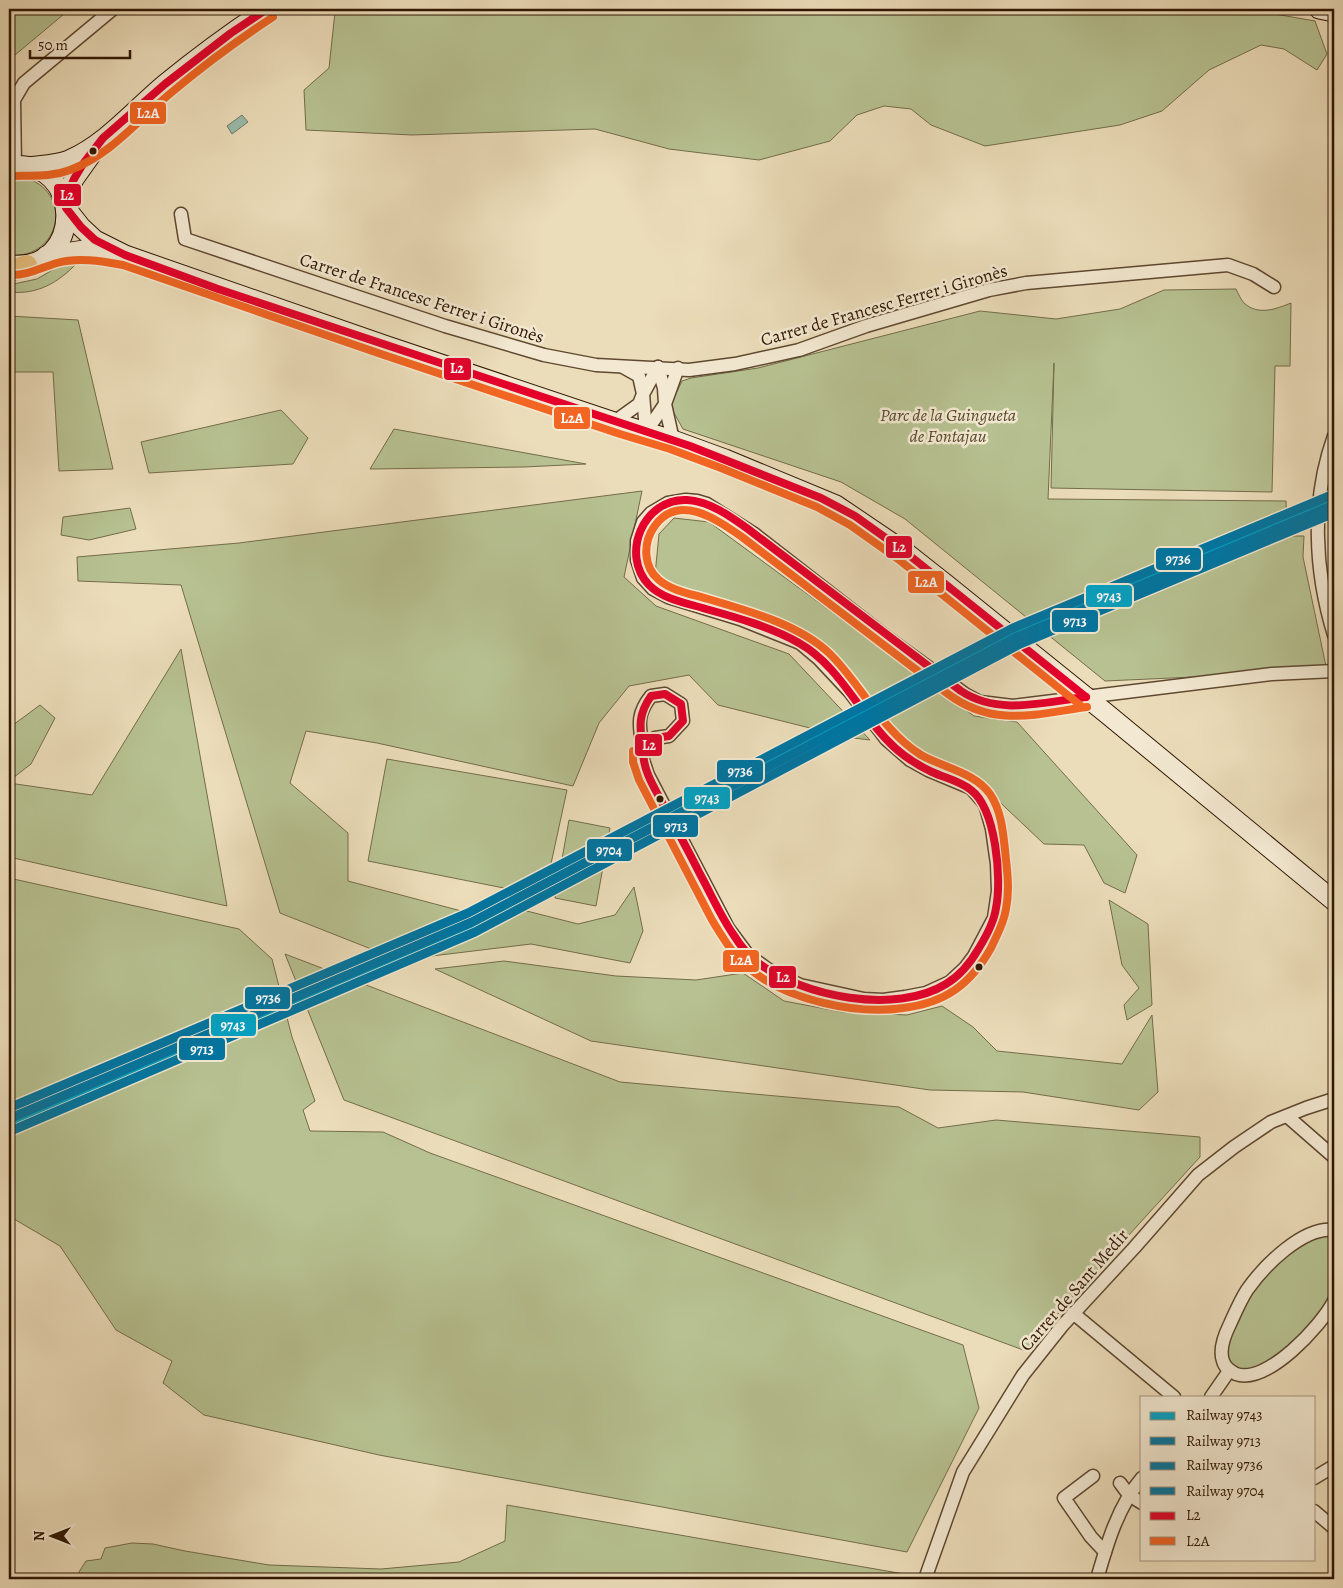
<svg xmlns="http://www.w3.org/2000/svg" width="1343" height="1588" viewBox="0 0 1343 1588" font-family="Alegreya,serif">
<rect width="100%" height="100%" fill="#ecddba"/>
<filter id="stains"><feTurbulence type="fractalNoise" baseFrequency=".004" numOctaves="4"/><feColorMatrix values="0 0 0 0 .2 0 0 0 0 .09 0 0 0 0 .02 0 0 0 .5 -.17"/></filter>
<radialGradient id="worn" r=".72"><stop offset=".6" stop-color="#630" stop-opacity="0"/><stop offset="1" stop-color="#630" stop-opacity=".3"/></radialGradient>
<g fill="#b7c191" stroke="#746c4a">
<polygon points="9,9 70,9 9,60"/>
<polygon points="339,9 1246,9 1315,21 1327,54 1317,70 1284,49 1261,45 1209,70 1162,111 1120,125 985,146 931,125 911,109 884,106 857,115 830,141 759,160 669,149 595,129 412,135 306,130 304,90 329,68 335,12"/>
<path d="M23,177C75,191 61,260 9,255V178Z"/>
<path d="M75,261L77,263C58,283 37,295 9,292V285L37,279L61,265Z"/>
<path d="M1236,289C1238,293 1241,300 1244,303C1258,316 1276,309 1291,303L1290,366H1275L1272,492L1051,488L1054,363L1048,499L1286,501L1287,536H1304L1303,557L1327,671L1105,681L905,519L841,482L683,429L670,406L682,381L691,378L758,368L980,311L1056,319L1120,309L1164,290Z"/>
<polygon points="9,316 78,320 113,469 59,471 53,372 9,372"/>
<polygon points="281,410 308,438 293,464 149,473 141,442"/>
<polygon points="394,429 586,464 524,467 370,469"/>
<polygon points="642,491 624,577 656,606 789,654 870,740 846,737 718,705 689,675 629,686 599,723 573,786 377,743 306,731 290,783 348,833 348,881 484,917 511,907 578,924 615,915 634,887 643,931 630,963 531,944 399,960 280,913 181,585 78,581 77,557 239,543"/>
<polygon points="130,508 136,529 89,540 61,535 63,517"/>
<polygon points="674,518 709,522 974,716 1017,722 1137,855 1125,893 1104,883 1084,845 1044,844 988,791 893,734 829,650 788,622 686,591 655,575 659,534"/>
<polygon points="181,649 227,906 9,857 9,783 92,795"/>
<polygon points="40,705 55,718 31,764 9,781 9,728"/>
<polygon points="387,759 567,790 544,896 368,861"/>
<polygon points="569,820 610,828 596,906 555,898"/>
<polygon points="9,878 239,929 272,959 292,1037 315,1101 303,1110 310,1131 383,1132 430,1153 963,1345 979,1408 907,1552 379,1455 204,1415 163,1383 172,1361 116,1330 60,1246 9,1216"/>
<polygon points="1109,900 1148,924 1152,1005 1127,1020 1124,1005 1139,988 1122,965"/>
<polygon points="285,954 620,1082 899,1107 938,1128 996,1120 1200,1137 1200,1157 1076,1293 1026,1351 344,1100"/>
<polygon points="504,961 616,976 696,980 743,973 784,1001 842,1012 907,1015 942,1006 973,1027 997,1051 1122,1064 1152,1015 1158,1092 1139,1110 1023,1092 930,1090 591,1041 435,969"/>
<path d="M1324,1235L1334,1238V1289L1329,1302L1305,1333L1272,1360L1246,1372L1230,1367C1224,1344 1230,1335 1240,1316C1243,1309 1246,1301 1250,1295C1265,1269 1297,1246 1324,1235Z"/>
<polygon points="507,1505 904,1574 902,1579 82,1579 79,1572 86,1561 101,1559 105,1548 132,1543 153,1544 185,1551 269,1565 381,1569 459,1562 505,1541"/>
</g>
<polygon fill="#99bcad" stroke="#6f7a69" points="242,115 248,122 232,134 227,126"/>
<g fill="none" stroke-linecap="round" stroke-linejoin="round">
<g stroke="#5f4830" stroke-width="15">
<g id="street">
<polyline points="15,166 14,100 24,83 113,9"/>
<polyline points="181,214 185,239 445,326 544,355 596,365 689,370 735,364 799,350 866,326 989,290 1026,283 1228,265 1253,274 1274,287"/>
<polyline points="614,422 639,404 643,394 639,376 623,367"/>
<polyline points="646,432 665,404 664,388 658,367"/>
<polyline points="646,432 643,394 658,367"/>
<path d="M1334,436C1311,500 1314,570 1334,635"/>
<polyline points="673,440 665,404 678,368"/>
<path d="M665,694L681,704L683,721L669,736L655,738L643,751C640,727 635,716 651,696Z"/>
<polyline points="643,751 643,760 648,775 728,928 748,955 769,970 800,985 864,999 883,1000 905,997 926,993 950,982 965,968 974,956 994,918 998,891 997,864 992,829 985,804 971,788 928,770 910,760 886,739 849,691 819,659 800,643 740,619 668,597 653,589 643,578 637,560 637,541 643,522 651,513 668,503 686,500 697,501 707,504 753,533 884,635 965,694 980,702 1013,706 1272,674 1334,671"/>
<polyline points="1287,1116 1334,1157"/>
<path d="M1334,1230C1303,1226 1264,1266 1247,1290C1240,1301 1235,1313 1230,1324C1225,1334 1219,1350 1223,1361C1225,1368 1230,1371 1236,1374C1267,1385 1321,1326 1334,1301"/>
<polyline points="1073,1313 1174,1397"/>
<polyline points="1211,1397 1229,1371"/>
<polyline points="1093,1476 1064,1498 1091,1537 1105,1552"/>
<polyline points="1314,1478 1334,1466"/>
<polyline points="1120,1483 1129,1495 1142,1503"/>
<polyline points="1314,1511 1334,1528"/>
<polyline points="925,1579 963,1472 1023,1375 1062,1326 1134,1248 1198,1175 1234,1147 1271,1122 1306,1108 1334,1099"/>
<path d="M1097,1579C1107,1544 1118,1506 1142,1478"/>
</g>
</g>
<g stroke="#301702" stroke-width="21">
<g id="secondary">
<polyline points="1319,9 1334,12"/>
<path d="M9,166C84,157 85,272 11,265"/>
<path d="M27,167C41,165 56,165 69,160C106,144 135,109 165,84C198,57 232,32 267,9"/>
<polyline points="65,201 74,179 96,148"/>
<polyline points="66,208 81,227 95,240 125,255 384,345 623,425 673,440 725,459 836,505 904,551 947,585 1106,713 1334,901"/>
<polyline points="46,256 84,250 111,253"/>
</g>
</g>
<g stroke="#301702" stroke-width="22">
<polyline id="primary" points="9,271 27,265"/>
</g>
<use href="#street" stroke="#f3e9d2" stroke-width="12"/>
<use href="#secondary" stroke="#f3e9d2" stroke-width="19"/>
<use href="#primary" stroke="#e6be7d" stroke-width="20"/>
<g stroke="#f3e9d2" stroke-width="11">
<g id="bus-1">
<polyline points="267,9 231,33 165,84 103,138 83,164 74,179 65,201 66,208 81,227 95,240 125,255 218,289 690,446 821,498 855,516 904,551 1086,697"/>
<path d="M665,694L681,704L683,721L669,736L655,738L643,751C640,728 637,716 651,696Z"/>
<path d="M643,751C643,772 656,790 665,808C677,830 689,852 700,874C711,894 720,915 733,934C740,945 747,955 757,962C802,997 896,1015 946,984C961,975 971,962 979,948C987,935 994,922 996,908C1002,879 996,809 971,790C960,781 945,778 932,772C915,764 899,753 887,740C857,709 838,665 799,643C774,628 735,617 706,609C687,603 664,600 649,585C620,555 643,498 687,500C709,501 730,516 748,529L961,691C999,716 1044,702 1086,697"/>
</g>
</g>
<g stroke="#f3e9d2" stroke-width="11">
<g id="bus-2">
<path d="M10,176C31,175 49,178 70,170C111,155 139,119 172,92C204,65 238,40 273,17"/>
<path d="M9,275C27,276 40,268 57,263C78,257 101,261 123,265L381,354L620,434L670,449L721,468L817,507L850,525L898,559L1080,705"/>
<path d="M633,751V762L639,780L712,920C723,938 734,957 751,970C788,1000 856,1015 903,1008C945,1003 970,985 991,948C997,935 1004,923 1006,909C1010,889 1007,870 1005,850C1003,831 1001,810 990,794C974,772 944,768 921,755C881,730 862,685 829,653C798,624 748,611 708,599C692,594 672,591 659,580C643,567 643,543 654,527C678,492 716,519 742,537L948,694C994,728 1036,714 1087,707"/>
</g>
</g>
<use href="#bus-1" stroke="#e4002b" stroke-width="8"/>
<use href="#bus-2" stroke="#f26522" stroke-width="8"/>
<g stroke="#f3e9d2" stroke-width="12">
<polyline id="rail-1" points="9,1121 471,923 1016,635 1334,502"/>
</g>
<g stroke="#f3e9d2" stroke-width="12">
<polyline id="rail-2" points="13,1130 475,932 1020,644 1334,513"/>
</g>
<g stroke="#f3e9d2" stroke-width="12">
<polyline id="rail-3" points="9,1108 468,913 1013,628 1334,494"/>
</g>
<g stroke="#f3e9d2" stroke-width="12">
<polyline id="rail-4" points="13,1117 472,922 1017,637 1334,505"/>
</g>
<use href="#rail-1" stroke="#02a2c4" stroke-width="9"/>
<use href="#rail-2" stroke="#0075a1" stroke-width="9"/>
<use href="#rail-3" stroke="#0075a1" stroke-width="9"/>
<use href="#rail-4" stroke="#0075a1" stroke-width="9"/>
</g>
<g fill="#301702" stroke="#f3e9d2" stroke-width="2">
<circle cx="93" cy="151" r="4.5"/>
<circle cx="660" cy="799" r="4.5"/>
<circle cx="979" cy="967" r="4.5"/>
</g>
<g text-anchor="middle" stroke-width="5" stroke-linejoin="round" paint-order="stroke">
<g font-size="18" fill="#301702" stroke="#f3e9d2">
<text transform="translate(422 298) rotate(18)" y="6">Carrer de Francesc Ferrer i Gironès</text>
<text transform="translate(884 305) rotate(-16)" y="6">Carrer de Francesc Ferrer i Gironès</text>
<text transform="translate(1074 1290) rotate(-49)" y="6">Carrer de Sant Medir</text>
</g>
<g font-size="18" font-style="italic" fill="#584a2d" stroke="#f3e9d2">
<text x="948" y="421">Parc de la Guingueta<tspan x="948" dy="21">de Fontajau</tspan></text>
</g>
</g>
<g stroke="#f3e9d2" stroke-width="2">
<rect x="129" y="101" width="38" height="24" rx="5" fill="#f26522"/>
<rect x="53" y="183" width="29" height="24" rx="5" fill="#e4002b"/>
<rect x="443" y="357" width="29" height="24" rx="5" fill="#e4002b"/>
<rect x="553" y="406" width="38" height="24" rx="5" fill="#f26522"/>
<rect x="885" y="535" width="28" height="24" rx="5" fill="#e4002b"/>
<rect x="1155" y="547" width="47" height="24" rx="5" fill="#0075a1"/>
<rect x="907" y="570" width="38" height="24" rx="5" fill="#f26522"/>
<rect x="1085" y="584" width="48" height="24" rx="5" fill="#02a2c4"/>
<rect x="1051" y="609" width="48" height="24" rx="5" fill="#0075a1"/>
<rect x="634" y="733" width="29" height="24" rx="5" fill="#e4002b"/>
<rect x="716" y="759" width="48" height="24" rx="5" fill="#0075a1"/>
<rect x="683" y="786" width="48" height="24" rx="5" fill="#02a2c4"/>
<rect x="652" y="814" width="47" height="24" rx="5" fill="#0075a1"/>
<rect x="586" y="838" width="47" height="24" rx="5" fill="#0075a1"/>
<rect x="722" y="949" width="38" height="24" rx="5" fill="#f26522"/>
<rect x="768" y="965" width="29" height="24" rx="5" fill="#e4002b"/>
<rect x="244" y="986" width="47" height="24" rx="5" fill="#0075a1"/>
<rect x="210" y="1013" width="47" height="24" rx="5" fill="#02a2c4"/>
<rect x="178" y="1037" width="48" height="24" rx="5" fill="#0075a1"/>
</g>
<g font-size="14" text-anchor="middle" font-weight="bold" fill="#fff">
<text x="148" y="118">L2A</text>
<text x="67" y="200">L2</text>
<text x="457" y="373">L2</text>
<text x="572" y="423">L2A</text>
<text x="899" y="552">L2</text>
<text x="1178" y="564">9736</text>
<text x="926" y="587">L2A</text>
<text x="1109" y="601">9743</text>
<text x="1075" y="626">9713</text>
<text x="649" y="750">L2</text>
<text x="740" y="776">9736</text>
<text x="707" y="803">9743</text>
<text x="676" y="831">9713</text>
<text x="609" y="855">9704</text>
<text x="741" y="965">L2A</text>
<text x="783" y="982">L2</text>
<text x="268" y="1003">9736</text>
<text x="233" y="1030">9743</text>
<text x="202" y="1054">9713</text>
</g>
<rect width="1343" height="1588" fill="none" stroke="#ecddba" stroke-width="30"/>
<rect x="10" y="10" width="1323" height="1568" fill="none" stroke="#301702" stroke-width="2.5"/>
<rect x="15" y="15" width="1313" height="1558" fill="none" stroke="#301702"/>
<rect x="1140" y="1396" width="175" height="165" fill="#f3e9d2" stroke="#a5957f"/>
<rect x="1150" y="1412" width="25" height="8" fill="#02a2c4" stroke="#a5957f"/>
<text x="1186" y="1420" font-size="15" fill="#301702">Railway 9743</text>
<rect x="1150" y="1437" width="25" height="8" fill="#0075a1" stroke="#a5957f"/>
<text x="1186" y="1446" font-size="15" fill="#301702">Railway 9713</text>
<rect x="1150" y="1462" width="25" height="8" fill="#0075a1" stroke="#a5957f"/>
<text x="1186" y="1470" font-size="15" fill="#301702">Railway 9736</text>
<rect x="1150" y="1487" width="25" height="8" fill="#0075a1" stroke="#a5957f"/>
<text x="1186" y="1496" font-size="15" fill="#301702">Railway 9704</text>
<rect x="1150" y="1512" width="25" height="8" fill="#e4002b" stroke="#a5957f"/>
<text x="1186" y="1520" font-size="15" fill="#301702">L2</text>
<rect x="1150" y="1537" width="25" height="8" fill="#f26522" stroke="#a5957f"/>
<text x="1186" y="1546" font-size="15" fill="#301702">L2A</text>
<g transform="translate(52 1536) rotate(270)" stroke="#f3e9d2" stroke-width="4" paint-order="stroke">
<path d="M0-4L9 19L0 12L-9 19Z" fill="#301702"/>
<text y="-8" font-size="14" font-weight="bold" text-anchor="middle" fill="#301702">N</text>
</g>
<path d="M30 50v8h100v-8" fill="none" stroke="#301702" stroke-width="2.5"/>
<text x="38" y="50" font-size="15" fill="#301702" stroke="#f3e9d2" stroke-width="4" paint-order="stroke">50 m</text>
<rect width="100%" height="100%" filter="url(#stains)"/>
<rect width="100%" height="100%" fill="url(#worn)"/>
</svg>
